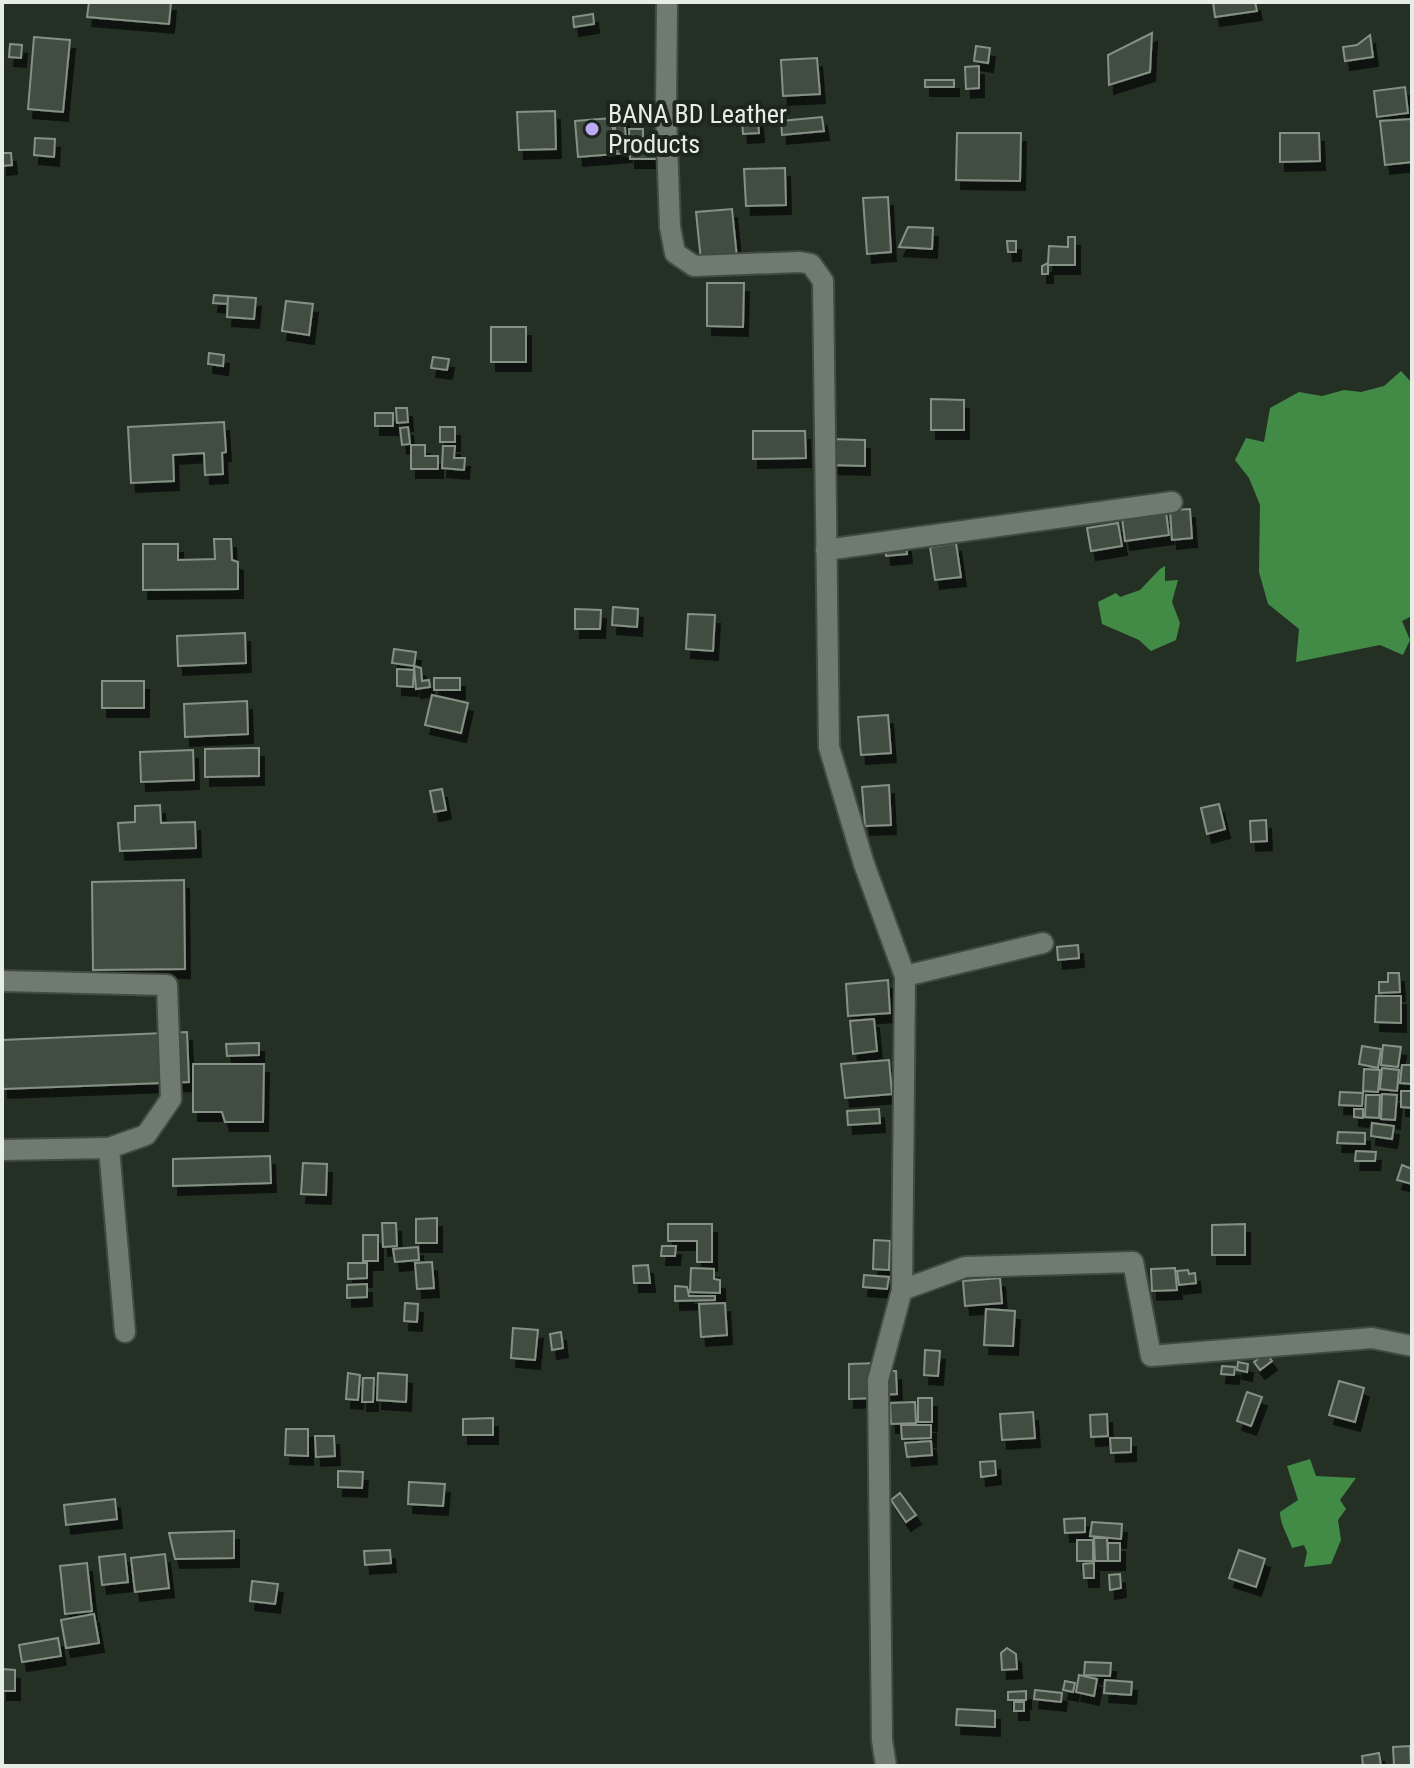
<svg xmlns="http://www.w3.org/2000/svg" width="1414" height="1768" viewBox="0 0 1414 1768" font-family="'Roboto Condensed',sans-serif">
<defs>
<filter id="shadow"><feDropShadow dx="5" dy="9" stdDeviation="0" flood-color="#0009"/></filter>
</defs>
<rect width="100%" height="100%" fill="#253025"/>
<g fill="#428b47">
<polygon points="1401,371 1412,383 1412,616 1402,621 1410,640 1403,655 1380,645 1296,662 1299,629 1268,604 1259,572 1260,505 1249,478 1235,460 1246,438 1264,442 1270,408 1299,392 1322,396 1344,390 1361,392 1384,386"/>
<polygon points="1165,566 1165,581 1178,580 1172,602 1180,623 1176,640 1151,651 1139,640 1102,624 1098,602 1116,593 1120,597 1140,590 1160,569"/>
<path d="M1310,1459L1316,1476L1356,1478L1340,1500L1346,1509L1338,1520L1341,1540L1331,1564L1304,1567L1307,1552L1304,1545L1292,1548C1288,1536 1280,1524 1280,1512L1298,1500L1287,1466Z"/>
</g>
<g fill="#424d42" stroke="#849184" stroke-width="2" filter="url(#shadow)">
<polygon points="89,2 171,2 169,24 87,17"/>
<polygon points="1213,2 1255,2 1257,11 1215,17"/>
<polygon points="593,14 594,24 574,27 573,17"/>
<polygon points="1152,33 1150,72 1109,85 1108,55"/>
<polygon points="1370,35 1373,57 1345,61 1343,47 1357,45"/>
<polygon points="34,37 70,40 63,112 28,109"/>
<polygon points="10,44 22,45 21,58 9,57"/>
<polygon points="976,46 990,48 988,63 974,61"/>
<polygon points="817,58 820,94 783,96 781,60"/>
<polygon points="979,66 979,88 966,89 965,67"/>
<rect x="925" y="80" width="29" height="7"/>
<polygon points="1405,87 1408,113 1377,117 1374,91"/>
<polygon points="757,107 759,133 743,134 741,108"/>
<polygon points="555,111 556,149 519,150 517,112"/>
<polygon points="614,114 624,114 627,153 617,154"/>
<polygon points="822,117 824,131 782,135 781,121"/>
<polygon points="612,118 615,154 578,157 575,121"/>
<polygon points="1412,119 1412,162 1385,165 1380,121"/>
<polygon points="629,129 643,129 643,144 665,144 665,159 630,159"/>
<polygon points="957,133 1021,133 1020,181 956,180"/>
<polygon points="1280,133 1319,133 1320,161 1280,162"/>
<polygon points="35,138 55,139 54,157 34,155"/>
<polygon points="2,153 11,153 12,165 2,166"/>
<polygon points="785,168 786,205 746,206 744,169"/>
<polygon points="888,197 891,252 867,254 863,198"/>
<polygon points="732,209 737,258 701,261 696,212"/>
<polygon points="908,227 933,228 932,249 899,247"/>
<polygon points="1068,237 1075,237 1075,265 1048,265 1048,274 1042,274 1042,266 1048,263 1049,246 1068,247"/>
<polygon points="1007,241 1016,241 1016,252 1008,252"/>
<polygon points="707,283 744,283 743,327 707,326"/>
<polygon points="214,295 228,296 228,304 213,303"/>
<polygon points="228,296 256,298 254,319 227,317"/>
<polygon points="286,301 313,304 309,335 282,331"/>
<rect x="491" y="327" width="35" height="35"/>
<polygon points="209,353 224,355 223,366 208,364"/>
<polygon points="433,357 449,359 447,370 431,368"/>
<polygon points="931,399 964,400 964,430 931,430"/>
<polygon points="396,408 407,408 408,422 397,423"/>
<rect x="375" y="413" width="18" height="13"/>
<polygon points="224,422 226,452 222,453 223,474 205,475 204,453 173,455 174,481 131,483 128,427"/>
<polygon points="408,427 410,444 402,445 400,428"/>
<rect x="440" y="427" width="15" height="15"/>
<polygon points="753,431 805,431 806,458 753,459"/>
<polygon points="831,439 865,440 865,466 830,465"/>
<polygon points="411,445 425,445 425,456 438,456 438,469 411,469"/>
<polygon points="443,446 455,446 454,458 465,458 464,470 442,468"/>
<polygon points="1190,509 1192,538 1172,540 1170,510"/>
<polygon points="1166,512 1169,535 1125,541 1122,518"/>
<polygon points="1118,523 1122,546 1091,551 1087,528"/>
<polygon points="214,539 231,539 232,560 238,562 238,589 143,590 143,544 178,544 178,560 215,559"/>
<polygon points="906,543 907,554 886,556 885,544"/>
<polygon points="956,543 961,577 935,580 930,547"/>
<polygon points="613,607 638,609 637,627 612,625"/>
<polygon points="575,609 601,610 600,629 575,629"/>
<polygon points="688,614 715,615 713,651 686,649"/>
<polygon points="245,633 246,663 178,666 177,636"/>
<polygon points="394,649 416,652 414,666 392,663"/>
<polygon points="414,666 421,668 422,681 429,680 430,687 416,689"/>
<polygon points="397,669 414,670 413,687 397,686"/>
<rect x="434" y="678" width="26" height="12"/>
<rect x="102" y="681" width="42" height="27"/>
<polygon points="432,695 468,703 461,733 425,725"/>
<polygon points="247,701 248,734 185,737 184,704"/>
<polygon points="888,715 891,753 861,755 858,717"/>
<polygon points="259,748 259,776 205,777 205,749"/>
<polygon points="193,750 194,780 141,782 140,752"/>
<polygon points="889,785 891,825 865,826 862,787"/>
<polygon points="442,789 446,810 434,812 430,791"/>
<polygon points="1219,804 1225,829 1207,834 1201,808"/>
<polygon points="160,805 161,823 195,822 196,848 120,851 118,823 135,822 135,806"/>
<polygon points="1266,820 1267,841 1251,842 1250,821"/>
<polygon points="184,880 185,969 93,970 92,882"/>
<polygon points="1078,945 1079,958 1058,960 1057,947"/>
<polygon points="1388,973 1399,973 1400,992 1379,993 1379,982 1388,982"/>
<polygon points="888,980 890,1013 848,1016 846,984"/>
<polygon points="1376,996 1401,996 1401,1023 1375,1022"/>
<polygon points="874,1019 877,1051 853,1054 850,1021"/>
<polygon points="187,1032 189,1082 3,1089 2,1040"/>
<polygon points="259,1043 259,1055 227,1056 226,1044"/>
<polygon points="1383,1045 1401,1047 1398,1067 1381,1065"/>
<polygon points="1362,1046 1381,1049 1378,1068 1359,1064"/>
<polygon points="889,1060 892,1094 845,1098 841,1064"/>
<polygon points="193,1064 264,1064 263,1122 225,1122 222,1112 193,1112"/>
<polygon points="1402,1065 1412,1065 1412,1084 1400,1083"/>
<polygon points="1382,1068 1399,1070 1397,1091 1380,1089"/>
<polygon points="1364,1069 1380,1070 1378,1092 1363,1091"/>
<polygon points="1401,1091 1412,1091 1412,1108 1401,1107"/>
<polygon points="1340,1092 1363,1093 1362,1106 1339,1105"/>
<polygon points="1382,1094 1397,1095 1395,1120 1381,1119"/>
<polygon points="1366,1095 1380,1095 1379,1118 1365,1117"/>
<polygon points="879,1109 880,1123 848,1125 847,1111"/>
<polygon points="1354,1109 1363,1109 1363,1118 1354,1117"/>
<polygon points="1372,1123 1394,1126 1392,1139 1371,1136"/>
<polygon points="1338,1132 1365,1133 1365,1144 1337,1143"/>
<polygon points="1356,1151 1376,1152 1375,1161 1355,1161"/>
<polygon points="270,1156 271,1183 173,1186 173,1159"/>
<polygon points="303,1163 327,1164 326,1195 301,1194"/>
<polygon points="1402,1165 1412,1169 1412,1184 1397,1180"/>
<polygon points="437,1218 437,1243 416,1243 416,1219"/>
<polygon points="382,1223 396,1223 397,1246 383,1247"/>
<polygon points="668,1224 712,1224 712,1262 697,1262 697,1241 668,1241"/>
<polygon points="1245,1224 1245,1255 1212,1255 1212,1225"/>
<rect x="363" y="1235" width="15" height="26"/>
<polygon points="874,1240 890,1241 889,1270 873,1269"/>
<polygon points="662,1246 676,1246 675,1256 661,1256"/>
<polygon points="418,1247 419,1260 395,1262 393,1249"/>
<polygon points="432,1262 434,1288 417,1289 415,1263"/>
<polygon points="348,1263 367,1263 367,1278 348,1279"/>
<polygon points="648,1265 650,1283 634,1283 633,1266"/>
<polygon points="691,1268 714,1269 714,1279 720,1280 720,1293 690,1292"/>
<polygon points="1175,1268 1177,1290 1152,1291 1151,1269"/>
<polygon points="1188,1270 1189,1274 1195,1273 1196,1283 1179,1285 1177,1271"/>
<polygon points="864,1275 889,1277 887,1289 863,1287"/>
<polygon points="1000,1278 1002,1303 965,1306 963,1281"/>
<polygon points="367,1284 367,1297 347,1298 347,1285"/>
<polygon points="675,1286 687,1287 689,1296 715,1296 715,1300 675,1301"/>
<polygon points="405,1303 418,1304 417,1322 404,1321"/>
<polygon points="725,1303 727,1335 701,1337 699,1304"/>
<polygon points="986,1309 1015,1311 1013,1346 984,1345"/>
<polygon points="513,1328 538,1330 535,1360 511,1358"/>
<polygon points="561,1332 563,1348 552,1350 550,1334"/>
<polygon points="925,1350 940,1351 938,1376 924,1375"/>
<polygon points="1266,1353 1272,1361 1260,1370 1254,1362"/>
<polygon points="1238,1362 1248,1364 1247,1372 1237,1370"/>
<polygon points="876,1363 876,1398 849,1399 849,1364"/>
<polygon points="1222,1366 1235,1367 1234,1375 1221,1374"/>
<polygon points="882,1371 896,1371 897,1394 883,1395"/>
<polygon points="348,1373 360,1375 358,1400 346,1399"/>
<polygon points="378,1373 407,1375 406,1402 377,1400"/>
<polygon points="363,1378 374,1378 373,1402 362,1402"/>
<polygon points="1339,1381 1364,1388 1355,1422 1329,1415"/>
<polygon points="1247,1392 1262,1397 1251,1426 1237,1421"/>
<rect x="918" y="1398" width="14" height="24"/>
<polygon points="915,1402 916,1423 891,1424 890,1403"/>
<polygon points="1033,1412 1035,1438 1002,1440 1000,1414"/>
<polygon points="1107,1414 1108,1436 1091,1437 1090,1415"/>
<polygon points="493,1418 493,1435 463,1435 463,1419"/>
<polygon points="901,1425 931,1425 931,1438 902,1439"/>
<polygon points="286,1429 308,1429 308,1456 285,1455"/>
<polygon points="315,1436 334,1436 335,1456 316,1457"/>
<polygon points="1110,1438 1131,1438 1131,1452 1111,1453"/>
<polygon points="931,1441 932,1455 907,1457 905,1443"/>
<polygon points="995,1461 996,1475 981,1477 980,1462"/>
<polygon points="338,1471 363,1472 362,1488 338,1487"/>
<polygon points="409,1482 445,1484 443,1506 408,1504"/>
<polygon points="900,1493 916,1515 906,1522 891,1500"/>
<polygon points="115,1499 117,1519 66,1525 64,1505"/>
<polygon points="1085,1518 1085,1532 1065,1533 1064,1519"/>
<polygon points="1092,1522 1122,1524 1121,1539 1090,1536"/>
<polygon points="234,1531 234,1558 175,1559 169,1533"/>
<polygon points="1094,1538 1107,1538 1108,1561 1095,1561"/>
<rect x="1077" y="1540" width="16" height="21"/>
<rect x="1108" y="1543" width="12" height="18"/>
<polygon points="390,1550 391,1563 365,1565 364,1551"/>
<polygon points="1239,1550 1265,1559 1256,1587 1229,1578"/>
<polygon points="125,1554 128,1582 102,1585 99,1557"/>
<polygon points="165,1554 169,1588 135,1592 131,1558"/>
<polygon points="87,1563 92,1611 65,1614 60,1566"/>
<polygon points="1094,1563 1094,1578 1084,1578 1083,1564"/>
<polygon points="1120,1574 1121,1588 1110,1590 1109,1575"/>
<polygon points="252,1581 278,1584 275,1604 250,1601"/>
<polygon points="94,1614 99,1643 66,1648 61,1620"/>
<polygon points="58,1638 61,1656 22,1662 19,1645"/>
<polygon points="1007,1648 1016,1654 1017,1669 1002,1670 1001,1653"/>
<polygon points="1085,1662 1111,1663 1110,1676 1084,1675"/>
<polygon points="2,1669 15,1670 15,1691 2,1691"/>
<polygon points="1079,1675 1097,1679 1094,1696 1076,1692"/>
<polygon points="1105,1680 1132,1682 1131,1695 1104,1693"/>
<polygon points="1065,1681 1075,1683 1073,1692 1063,1690"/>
<polygon points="1035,1690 1062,1693 1061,1702 1034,1699"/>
<polygon points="1026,1691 1026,1700 1008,1700 1008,1692"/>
<rect x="1014" y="1702" width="10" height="9"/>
<polygon points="957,1709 995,1711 995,1727 956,1725"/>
<polygon points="1410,1746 1411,1766 1394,1766 1393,1747"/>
<polygon points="1379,1753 1381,1766 1363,1766 1362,1756"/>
</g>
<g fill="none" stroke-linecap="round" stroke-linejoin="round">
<g stroke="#424b42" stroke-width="24">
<g id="minor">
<polyline points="667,2 666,113 670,227 675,253 694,266 800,262 811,264 823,281 829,747 864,864 905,976 902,1290 878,1380 882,1740 886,1766"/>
<polyline points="826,550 1172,502"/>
<polyline points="905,976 1043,943"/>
<polyline points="2,981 167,985 171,1099 146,1135 109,1148"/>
<polyline points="2,1150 109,1148 125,1332"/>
<polyline points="902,1290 965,1267 1133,1262 1151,1356 1372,1338 1412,1346"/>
</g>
</g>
<use href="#minor" stroke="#6e7b6e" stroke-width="20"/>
</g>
<circle fill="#bcaaf5" stroke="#1c261c" stroke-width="3" cx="592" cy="129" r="8"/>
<g text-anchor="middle" stroke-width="8" stroke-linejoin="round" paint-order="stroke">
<g font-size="26" fill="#e6ede6" stroke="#1c261c" text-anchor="start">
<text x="608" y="123">BANA BD Leather<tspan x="608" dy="30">Products</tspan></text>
</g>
</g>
<rect width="1414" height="1768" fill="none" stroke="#e6ede6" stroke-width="8"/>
</svg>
